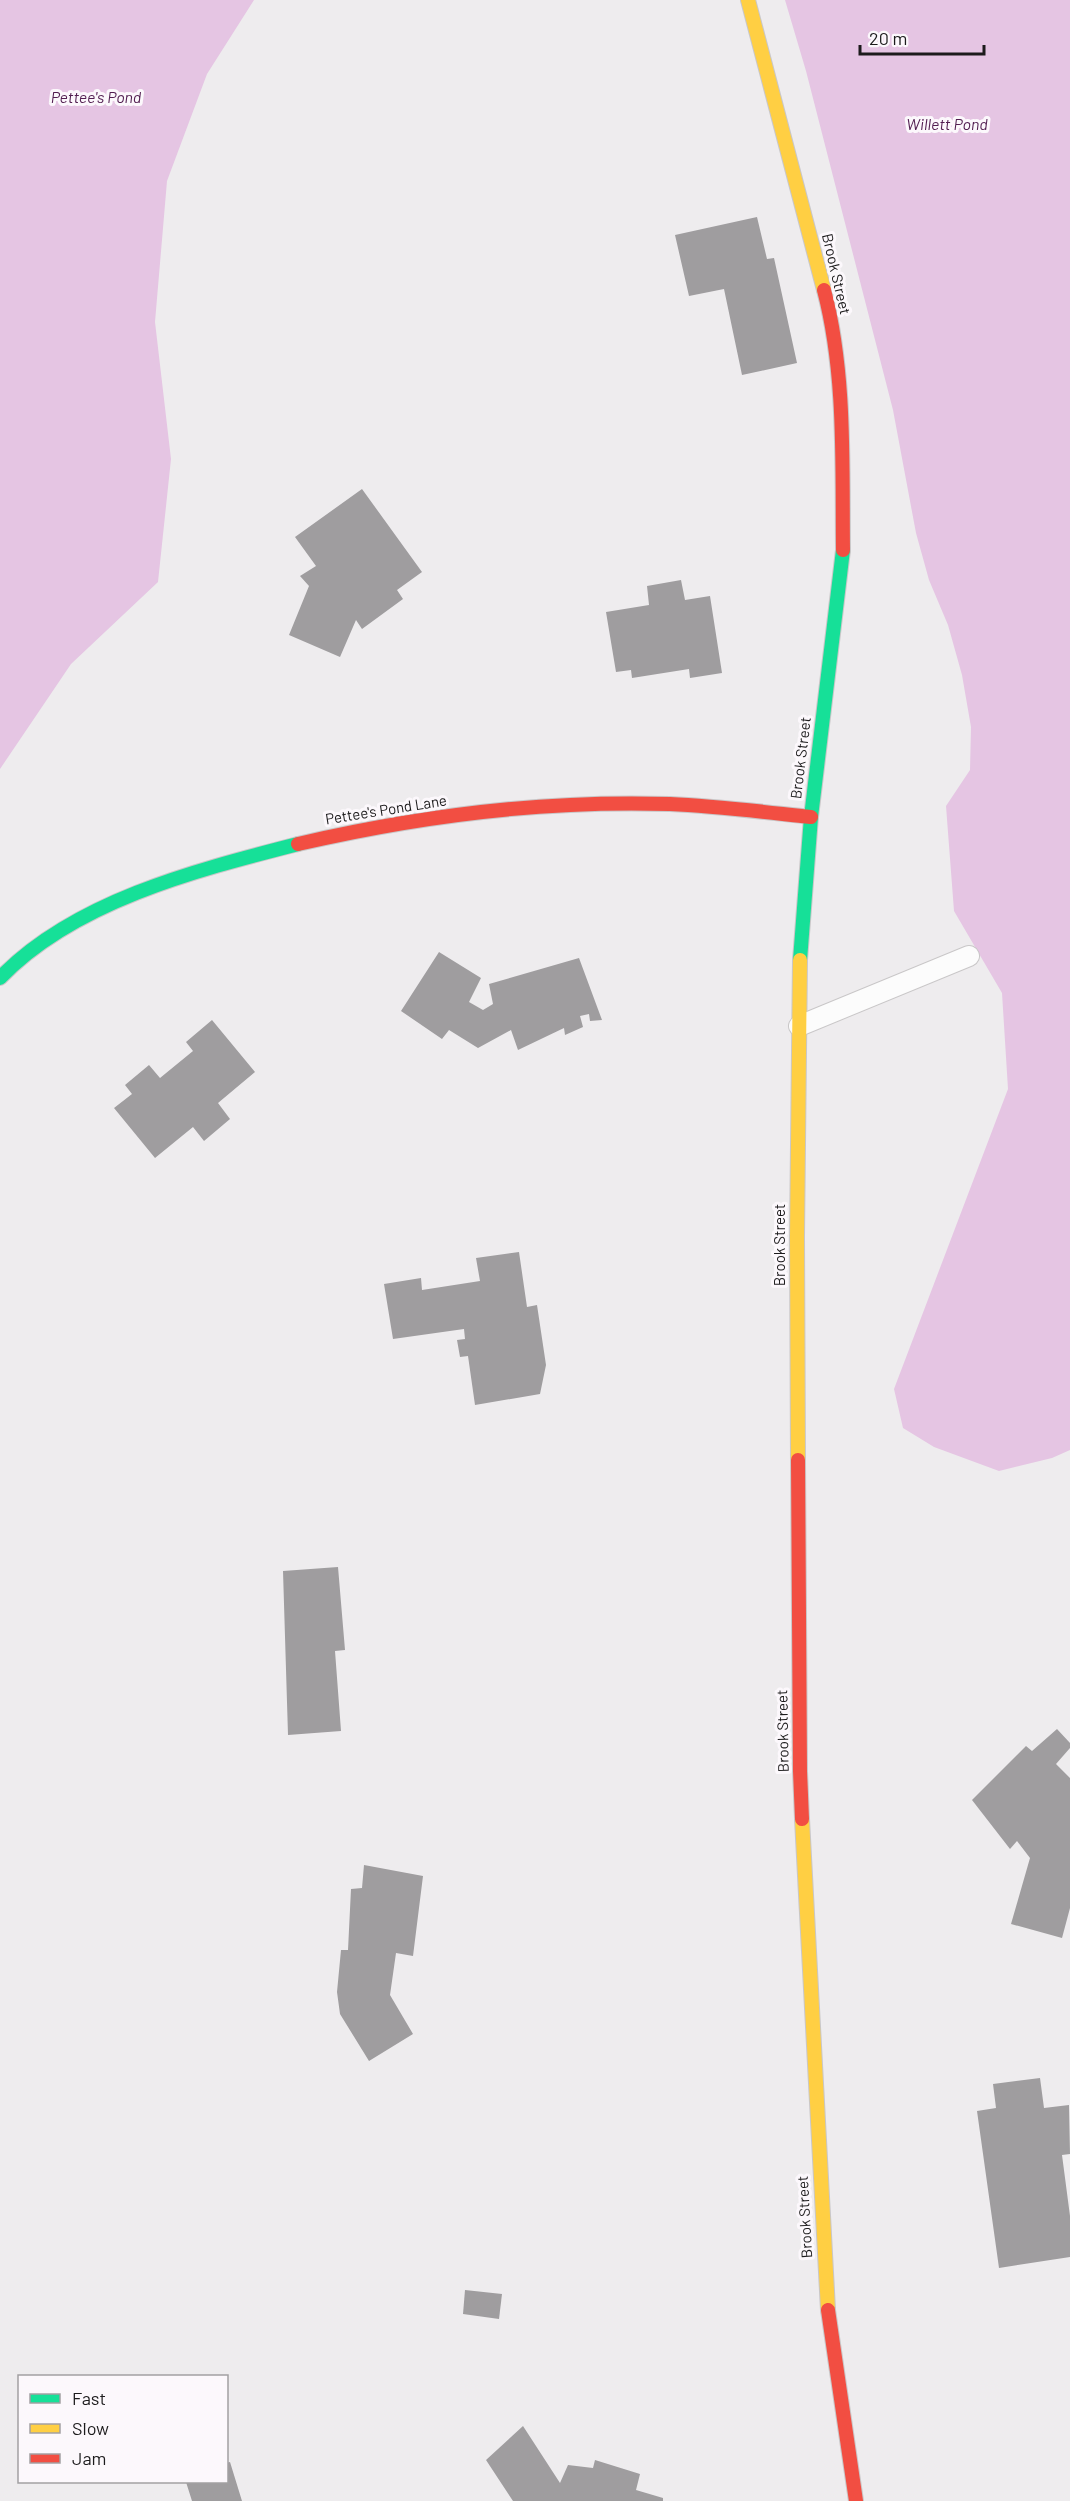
<svg xmlns="http://www.w3.org/2000/svg" width="1070" height="2501" viewBox="0 0 1070 2501" font-family="Barlow,sans-serif">
<rect width="100%" height="100%" fill="#eeecee"/>
<g fill="#e5c5e3">
<polygon points="0,0 254,0 207,74 167,181 155,322 171,459 158,582 71,664 0,769"/>
<polygon points="785,0 1070,0 1070,1450 1052,1458 999,1471 934,1447 903,1428 894,1389 1008,1089 1002,993 954,911 946,806 970,770 971,727 962,675 948,625 929,580 916,533 893,410 806,71"/>
</g>
<g fill="#9f9d9f">
<polygon points="757,217 767,259 774,258 797,363 742,375 724,289 689,296 675,235"/>
<polygon points="362,489 422,572 397,590 403,599 362,629 356,620 340,657 289,635 309,586 300,576 316,566 295,537"/>
<polygon points="681,580 685,600 710,596 722,673 690,678 689,669 632,678 631,670 616,672 606,612 649,605 647,586"/>
<polygon points="439,952 481,978 469,1002 483,1010 493,1004 489,984 579,958 602,1020 590,1021 589,1014 580,1016 583,1027 565,1035 564,1028 518,1050 511,1030 478,1048 449,1030 442,1039 401,1011"/>
<polygon points="212,1020 255,1072 218,1103 230,1119 204,1141 193,1127 155,1158 114,1108 132,1094 125,1085 149,1065 160,1078 193,1051 186,1042"/>
<polygon points="519,1252 527,1307 537,1305 546,1365 540,1394 475,1405 468,1356 460,1357 457,1340 465,1339 464,1329 393,1339 384,1284 421,1278 422,1290 480,1281 476,1258"/>
<polygon points="338,1567 345,1650 335,1651 341,1731 288,1735 283,1571"/>
<polygon points="1057,1729 1070,1743 1070,1748 1056,1764 1070,1778 1070,1908 1062,1938 1011,1924 1030,1858 1017,1841 1010,1849 972,1800 1026,1746 1032,1751"/>
<polygon points="364,1865 423,1876 413,1956 396,1953 390,1995 413,2034 369,2061 340,2014 337,1992 341,1950 348,1950 351,1889 362,1888"/>
<polygon points="1040,2078 1044,2108 1069,2105 1070,2154 1062,2155 1070,2216 1070,2257 999,2268 977,2111 996,2108 993,2084"/>
<polygon points="465,2290 502,2294 499,2319 463,2314"/>
<polygon points="523,2426 560,2483 568,2465 593,2468 595,2460 640,2474 636,2490 663,2498 663,2501 513,2501 486,2460"/>
<polygon points="230,2462 242,2501 192,2501 186,2482 226,2482 226,2463"/>
</g>
<g fill="none" stroke-linecap="round" stroke-linejoin="round">
<g stroke="#c9c7c8" stroke-width="22">
<polyline id="lane" points="799,1026 969,956"/>
</g>
<g stroke="#c9c7c8" stroke-width="16">
<g id="fast">
<polyline points="800,960 811,817 843,550"/>
<path d="M0,978C74,901 197,870 298,844"/>
</g>
</g>
<g stroke="#c9c7c8" stroke-width="16">
<g id="slow">
<polyline points="748,0 824,290"/>
<polyline points="798,1460 797,1237 800,960"/>
<polyline points="802,1819 828,2310"/>
</g>
</g>
<g stroke="#c9c7c8" stroke-width="16">
<g id="jam">
<path d="M824,290C846,374 842,464 843,550"/>
<path d="M298,844C419,816 546,800 670,804C717,806 764,812 811,817"/>
<polyline points="798,1460 800,1771 802,1819"/>
<polyline points="828,2310 856,2501"/>
</g>
</g>
<use href="#lane" stroke="#fcfcfc" stroke-width="20"/>
<use href="#fast" stroke="#16e098" stroke-width="14"/>
<use href="#slow" stroke="#ffcf43" stroke-width="14"/>
<use href="#jam" stroke="#f24e42" stroke-width="14"/>
</g>
<g text-anchor="middle" stroke-width="6" stroke-linejoin="round" paint-order="stroke">
<g font-size="15" fill="#1c1b1c" stroke="#fcf8fc">
<text transform="translate(836 274) rotate(77)" y="5">Brook Street</text>
<text transform="translate(801 758) rotate(-83)" y="5">Brook Street</text>
<text transform="translate(386 810) rotate(-9)" y="5">Pettee's Pond Lane</text>
<text transform="translate(780 1245) rotate(-90)" y="5">Brook Street</text>
<text transform="translate(783 1731) rotate(-91)" y="5">Brook Street</text>
<text transform="translate(805 2217) rotate(-93)" y="5">Brook Street</text>
</g>
<g font-size="16" font-style="italic" fill="#521e51" stroke="#fcf8fc">
<text x="96" y="103">Pettee's Pond</text>
<text x="947" y="130">Willett Pond</text>
</g>
</g>
<rect x="18" y="2375" width="210" height="108" fill="#fcf8fc" stroke="#a2a0a2" stroke-width="1.5"/>
<rect x="30" y="2394" width="30" height="9" fill="#16e098" stroke="#a2a0a2" stroke-width="1.5"/>
<text x="72" y="2405" font-size="18" fill="#1c1b1c">Fast</text>
<rect x="30" y="2424" width="30" height="9" fill="#ffcf43" stroke="#a2a0a2" stroke-width="1.5"/>
<text x="72" y="2435" font-size="18" fill="#1c1b1c">Slow</text>
<rect x="30" y="2454" width="30" height="9" fill="#f24e42" stroke="#a2a0a2" stroke-width="1.5"/>
<text x="72" y="2465" font-size="18" fill="#1c1b1c">Jam</text>
<path d="M860 45v9h124v-9" fill="none" stroke="#1c1b1c" stroke-width="3"/>
<text x="869" y="45" font-size="18" fill="#1c1b1c" stroke="#fcf8fc" stroke-width="4.5" paint-order="stroke">20 m</text>
</svg>
